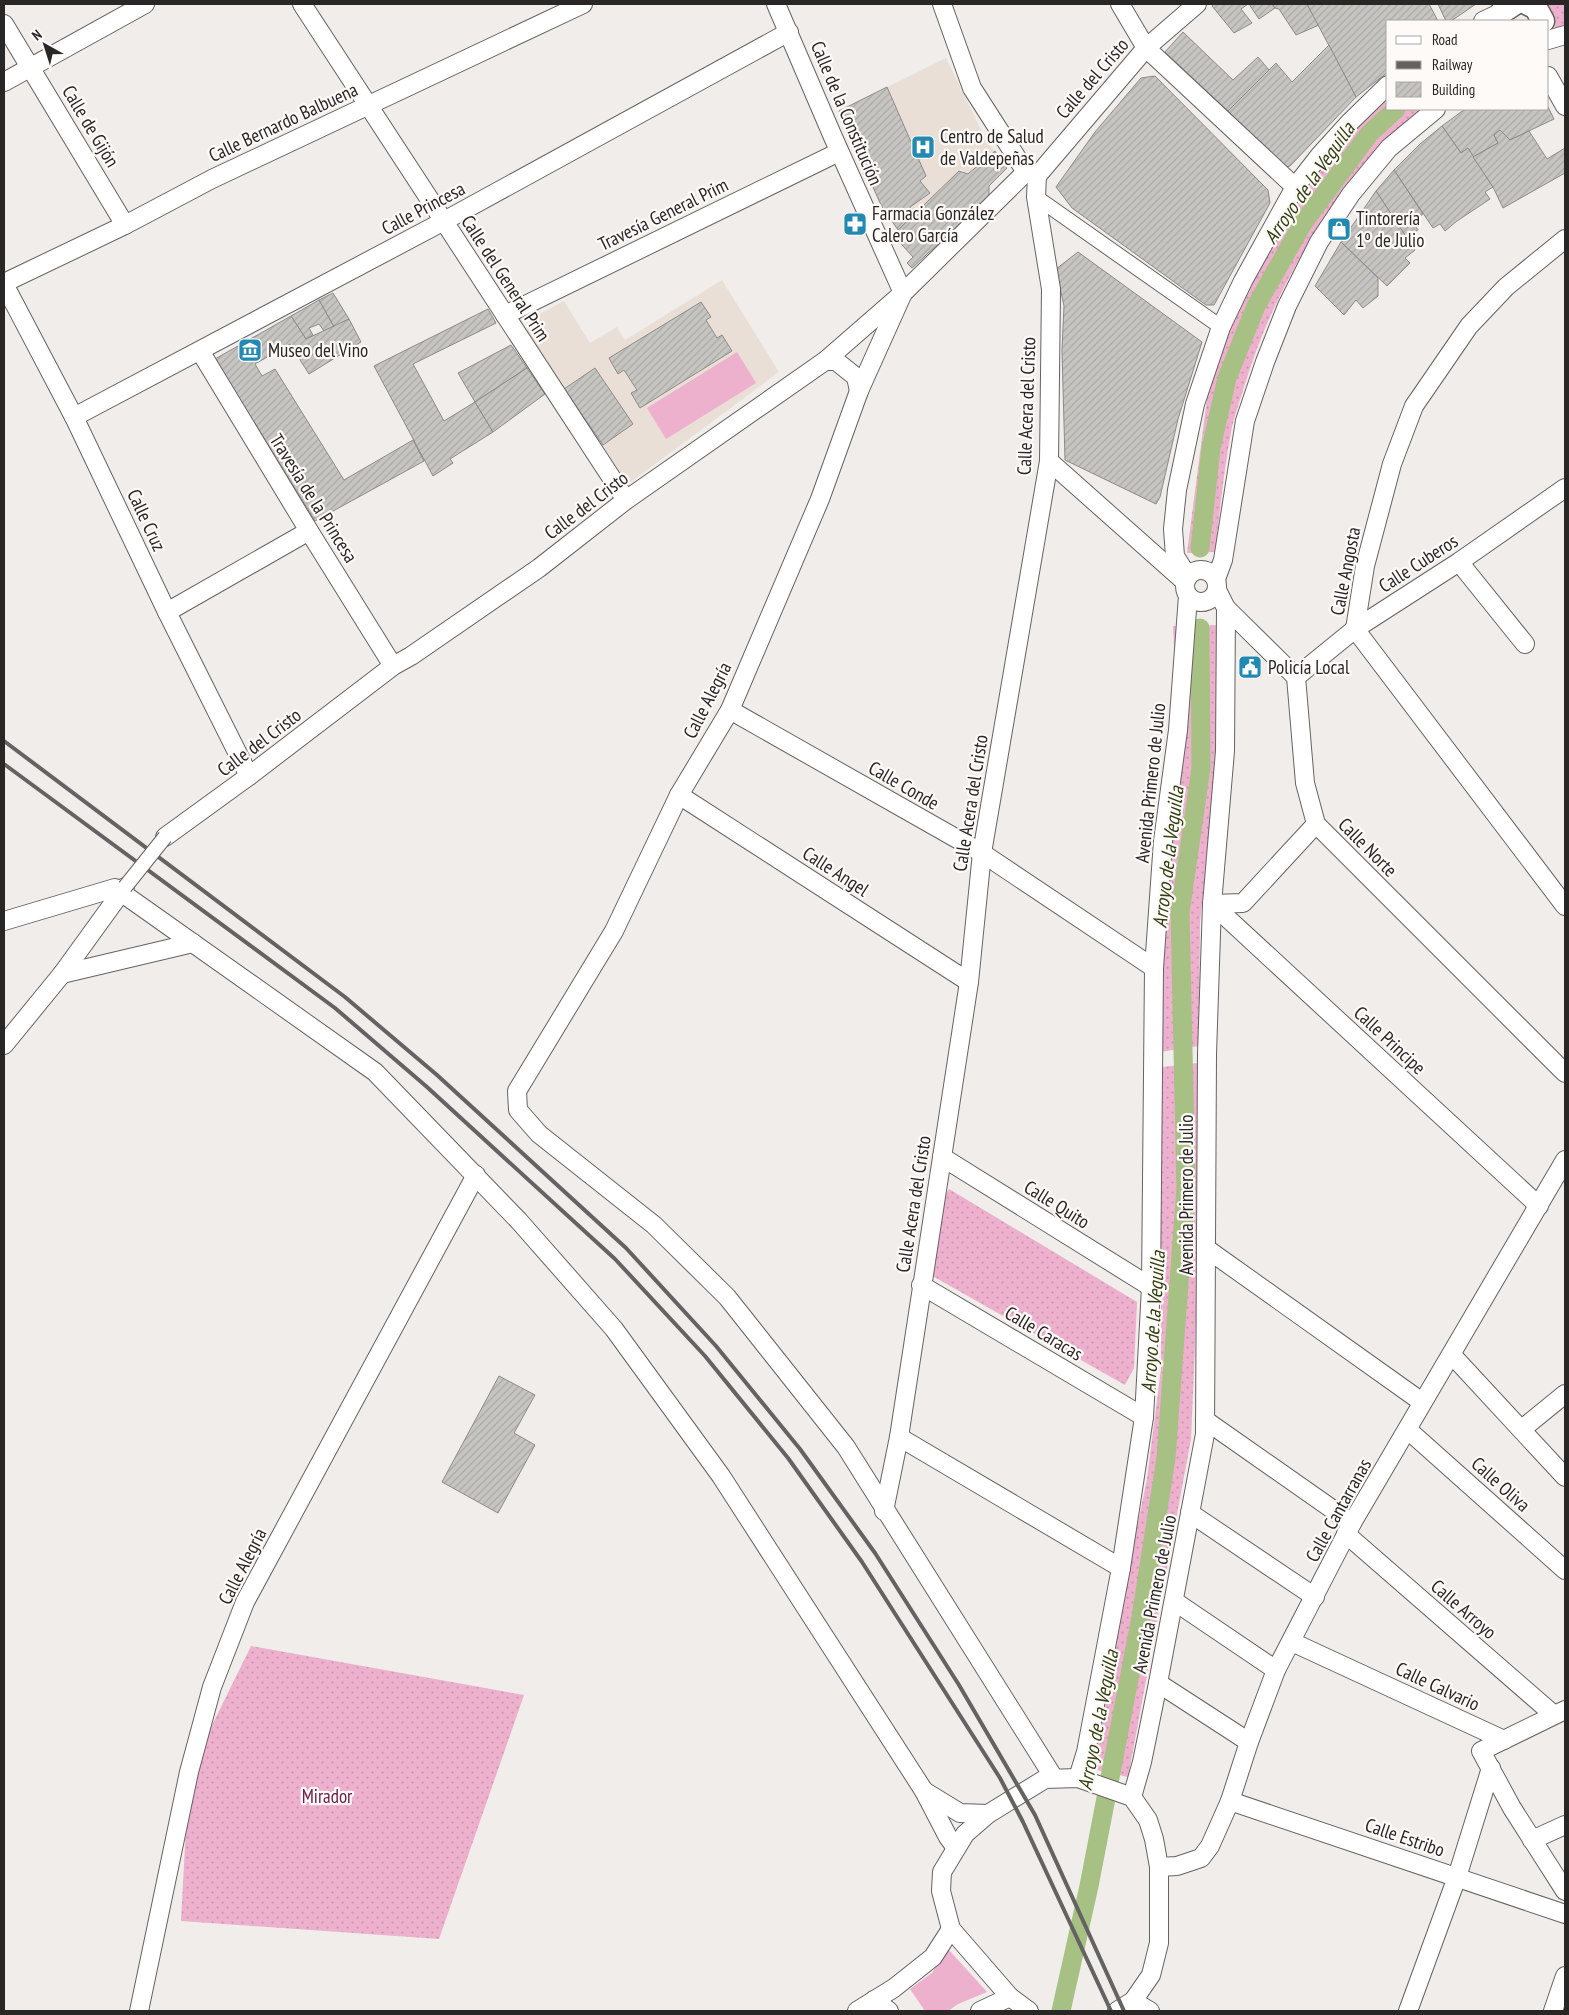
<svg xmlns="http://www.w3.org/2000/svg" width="1569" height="2015" viewBox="0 0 1569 2015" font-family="'PT Sans Narrow',sans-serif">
<defs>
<pattern id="grass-dots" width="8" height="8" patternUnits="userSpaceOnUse" patternTransform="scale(1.25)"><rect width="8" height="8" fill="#edb0cd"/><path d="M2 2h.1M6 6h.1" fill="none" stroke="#cb97b0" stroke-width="1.8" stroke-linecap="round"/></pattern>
<pattern id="building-hatch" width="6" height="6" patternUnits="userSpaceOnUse" patternTransform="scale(1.25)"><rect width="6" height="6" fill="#c7c5c2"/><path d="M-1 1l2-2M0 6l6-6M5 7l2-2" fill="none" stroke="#aba9a7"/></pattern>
</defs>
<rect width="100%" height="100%" fill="#f0edea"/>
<g fill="#e9dfd7">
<polygon points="946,58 987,142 995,151 968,174 961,169 959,171 898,230 881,205 839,111"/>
<polygon points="722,280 779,372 628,484 527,331 530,319 564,301 590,343 617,327 625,340"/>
</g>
<g fill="url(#grass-dots)">
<polygon points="1544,4 1565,4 1565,27 1556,30"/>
<path d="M1388,96V109H1422C1338,182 1276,281 1244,387C1240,400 1235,414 1232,427C1224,468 1220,510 1215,552L1187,553L1208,391L1226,330L1285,220L1302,193L1364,119Z"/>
<polygon points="1219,625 1219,746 1200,922 1199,1046 1160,1052 1164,921 1178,730 1173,626"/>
<polygon points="1207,1062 1191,1439 1128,1777 1088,1768 1147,1479 1161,1369 1161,1174 1153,1068"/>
<polygon points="949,1189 1137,1302 1134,1368 1125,1385 929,1274 937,1208"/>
<polygon points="251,1646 524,1695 439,1939 181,1921 189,1772"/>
</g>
<g fill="#edb0cd">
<polygon points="737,352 756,383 666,439 647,408"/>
<polygon points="948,1949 987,1992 958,2004 948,2011 925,2011 910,1989 932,1973"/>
</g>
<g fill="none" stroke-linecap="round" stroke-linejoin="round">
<g stroke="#a7c083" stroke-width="19">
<polyline points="1200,548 1211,448 1227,378 1256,306 1303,223 1369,134 1396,109"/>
<polyline points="1061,2011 1089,1886 1141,1617 1166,1458 1186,1188 1180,912 1201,768 1200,628"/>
</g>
</g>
<g fill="url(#building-hatch)" stroke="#8c8b88">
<polygon points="1214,4 1248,4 1241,9 1252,23 1234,33 1212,6"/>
<polygon points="1249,4 1272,4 1275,8 1259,19"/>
<polygon points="1272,4 1307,4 1319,25 1296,35 1279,9 1275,8"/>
<polygon points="1307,4 1429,4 1438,21 1388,21 1388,72 1356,97"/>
<polygon points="1438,4 1476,4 1451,21 1446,21"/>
<polygon points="1183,32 1233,80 1258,57 1269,70 1228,111 1165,52"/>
<polygon points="1329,45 1356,97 1290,166 1284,168 1228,111 1276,63 1292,82"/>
<polygon points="1155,76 1268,190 1270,203 1214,305 1206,305 1072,208 1056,187 1095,132 1141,78"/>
<polygon points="887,87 926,176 920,181 930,193 910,207 910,211 914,215 898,230 881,205 839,111"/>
<polygon points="1548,107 1554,119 1510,140 1500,130 1494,135 1498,143 1473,157 1468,148 1461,153 1442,126 1465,109 1548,109"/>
<polygon points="1442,126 1461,153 1468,148 1493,187 1485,192 1490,199 1457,221 1445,231 1440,224 1433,228 1394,170 1420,144"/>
<polygon points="1500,130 1510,140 1529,131 1547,159 1565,148 1565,173 1503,208 1493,187 1473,157 1498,143 1494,135"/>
<polygon points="995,151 1007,168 989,186 989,197 912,268 907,263 913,257 893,235 959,171 968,174"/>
<polygon points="1394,170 1423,214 1413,221 1418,230 1406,237 1376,191"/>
<polygon points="1376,191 1415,250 1405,258 1410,263 1387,286 1341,242"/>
<polygon points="1341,242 1378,278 1378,296 1363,308 1356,300 1344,315 1315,286"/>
<polygon points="1078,252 1202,342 1178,419 1160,497 1156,504 1065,460 1062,350 1064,306 1056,269"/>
<polygon points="333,293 349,319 334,327 319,300"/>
<polygon points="319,300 334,327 324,331 319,324 309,328 313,335 306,339 291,316"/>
<polygon points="701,302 711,317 706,320 717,338 722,335 732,351 640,408 631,393 637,390 624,370 618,374 609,358"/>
<polygon points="488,309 496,323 413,364 444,421 475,402 493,432 450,459 453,463 433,476 374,366"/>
<polygon points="291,316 306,339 349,319 361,342 309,374 290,344 255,364 262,376 275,369 344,480 413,440 424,461 315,521 215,359"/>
<polygon points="511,345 527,368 475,402 458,373"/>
<polygon points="527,368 545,394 493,432 475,402"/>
<polygon points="595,368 633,424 603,445 564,389"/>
<polygon points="499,1376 535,1395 514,1433 535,1445 498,1513 442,1482"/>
</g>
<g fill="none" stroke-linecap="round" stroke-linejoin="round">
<g stroke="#666361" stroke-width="16">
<polyline id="pedestrian" points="1036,197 1221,327"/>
</g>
<g stroke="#666361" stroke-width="20">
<g id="minor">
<polyline points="302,4 626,500"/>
<polyline points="776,4 833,137 903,293 859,391 820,499 730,710 679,795 614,931 517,1091 518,1110 539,1134 654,1225 727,1297 846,1447 1054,1778"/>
<polyline points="942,4 972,88 1026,172"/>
<polyline points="1120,4 1146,48 1295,187"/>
<polyline points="1483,21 1502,12"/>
<polyline points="4,24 125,225"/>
<polyline points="1548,40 1565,35"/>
<polyline points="1548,76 1565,106"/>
<polyline points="4,82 145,4"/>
<polyline points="1565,239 1506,287 1469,326 1414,406 1392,464 1365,566 1355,629 1565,906"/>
<polyline points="4,283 125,225 212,179 583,4"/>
<polyline points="4,284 74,417 167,612 249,776"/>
<polyline points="505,315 839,152"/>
<polyline points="200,351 309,531 393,666"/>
<polyline points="825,361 836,361 856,377 859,391"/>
<polyline points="74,417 444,221 789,32"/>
<polyline points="1049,461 1183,580"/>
<polyline points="1459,562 1525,644"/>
<circle cx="1201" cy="586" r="16"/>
<polyline points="1188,577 1175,556 1173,529 1177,490 1195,404 1221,327 1243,281 1295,187 1320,155 1349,123 1388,85"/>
<polyline points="1216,579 1223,560 1245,421 1265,362 1287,306 1319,242 1351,194 1389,148 1436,109"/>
<polyline points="1226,608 1296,677 1305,783 1316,824 1565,1073"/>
<polyline points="167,612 309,531"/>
<polyline points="1296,677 1355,629 1459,562 1565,488"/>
<polyline points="730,710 982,853 1154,968"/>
<polyline points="679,795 969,982"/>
<polyline points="165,837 249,776 393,666 411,656 539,568 626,500 825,361 903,293 1026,172 1037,176 1146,48 1197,4"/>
<polyline points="1212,904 1539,1206"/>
<polyline points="1212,904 1243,903 1316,824"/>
<polyline points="4,921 115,888 375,1072 519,1221 614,1329 721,1476 924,1791 948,1837 956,1848"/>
<polyline points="62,974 193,943"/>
<polyline points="4,1045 62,974 125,887"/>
<polyline points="942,1157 1151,1287"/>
<polyline points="1207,1249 1422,1402"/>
<polyline points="921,1285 1144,1417"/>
<polyline points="1452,1355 1565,1477"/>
<polyline points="1205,1420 1352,1523"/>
<polyline points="1522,1429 1565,1394"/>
<polyline points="1408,1430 1565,1570"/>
<polyline points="899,1437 1121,1568"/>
<polyline points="884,1511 899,1437 969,982 982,853 1049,461 1051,289 1036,197 1037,176"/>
<polyline points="1190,1513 1315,1597"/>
<polyline points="1346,1534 1554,1715"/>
<polyline points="1174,1601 1276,1670"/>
<polyline points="1292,1642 1504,1740"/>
<polyline points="1158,1683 1249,1742"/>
<polyline points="1565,1710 1481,1751 1512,1808 1565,1891"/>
<polyline points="1078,1778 1086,1752 1121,1568 1144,1417 1151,1287 1154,968 1163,841 1178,730 1188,596"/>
<polyline points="924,1791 960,1813 988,1814"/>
<polyline points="1132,1797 1142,1762 1158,1683 1205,1434 1207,1054 1212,904 1225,751 1226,608 1217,590"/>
<polyline points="1230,1801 1565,1914"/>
<polyline points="1532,1840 1565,1825"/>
<polyline points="1159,1867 1177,1866 1201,1858 1210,1846 1230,1801 1249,1742 1276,1670 1352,1523 1565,1160"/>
<polyline points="874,2000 889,2011"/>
<polyline points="1133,2001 1150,2011"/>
<polyline points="139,2011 189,1772 212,1687 245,1602 476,1175"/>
<polyline points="857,2011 894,1988 933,1957 951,1929"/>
<polyline points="980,2011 1010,1997"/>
<polyline points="1029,2011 1010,1997 951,1929 941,1891 942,1872 965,1834 988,1814 1045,1779 1078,1778 1132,1797 1148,1820 1154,1839 1159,1867 1159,1943 1151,1975 1133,2001 1117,2011"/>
<polyline points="1408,2011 1457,1877 1491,1768"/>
<polyline points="1553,2011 1565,1976"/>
</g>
</g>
<g stroke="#666361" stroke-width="25">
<g id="tertiary">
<polyline points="1528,4 1536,8 1543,21"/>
<polyline points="1498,21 1502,12 1514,4"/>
</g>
</g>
<use href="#pedestrian" stroke="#fff" stroke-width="14"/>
<use href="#minor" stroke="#fff" stroke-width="18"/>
<use href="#tertiary" stroke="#fff" stroke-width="22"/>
<g stroke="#656362" stroke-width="4">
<polyline points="4,741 345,997 437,1075 626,1248 716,1346 800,1449 875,1553 959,1685 1035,1815 1124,2011"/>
<polyline points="4,764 335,1008 427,1087 615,1259 705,1356 788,1458 862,1562 1000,1778 1023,1822 1111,2011"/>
</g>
<g stroke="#666361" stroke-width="16" stroke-linecap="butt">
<polyline id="pedestrian-bridge" points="125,887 165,837"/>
</g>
<use href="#pedestrian-bridge" stroke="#fff" stroke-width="14"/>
</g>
<defs>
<g id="hospital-square" transform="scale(1.25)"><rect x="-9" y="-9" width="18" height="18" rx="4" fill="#228ab2" stroke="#fefaf7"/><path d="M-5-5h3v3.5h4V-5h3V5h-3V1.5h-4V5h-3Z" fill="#fff"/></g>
<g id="pharmacy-square" transform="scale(1.25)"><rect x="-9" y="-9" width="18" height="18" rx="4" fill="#228ab2" stroke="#fefaf7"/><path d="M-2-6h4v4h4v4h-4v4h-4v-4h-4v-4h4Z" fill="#fff"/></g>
<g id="shop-square" transform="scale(1.25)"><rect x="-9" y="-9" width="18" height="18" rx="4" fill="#228ab2" stroke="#fefaf7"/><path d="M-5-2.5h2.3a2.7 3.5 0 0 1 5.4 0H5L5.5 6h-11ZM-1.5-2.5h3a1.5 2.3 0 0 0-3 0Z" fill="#fff"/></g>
<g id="museum-square" transform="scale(1.25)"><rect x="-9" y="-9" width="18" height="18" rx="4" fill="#228ab2" stroke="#fefaf7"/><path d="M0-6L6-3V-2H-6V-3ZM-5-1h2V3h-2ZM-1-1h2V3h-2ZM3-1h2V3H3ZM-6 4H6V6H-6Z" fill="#fff"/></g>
<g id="civic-square" transform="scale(1.25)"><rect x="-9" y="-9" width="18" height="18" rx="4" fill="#228ab2" stroke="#fefaf7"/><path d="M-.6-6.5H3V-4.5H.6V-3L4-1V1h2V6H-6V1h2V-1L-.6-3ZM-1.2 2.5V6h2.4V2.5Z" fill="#fff"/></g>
</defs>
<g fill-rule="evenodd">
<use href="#hospital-square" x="923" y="147"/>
<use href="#pharmacy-square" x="855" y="224"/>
<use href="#shop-square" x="1339" y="229"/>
<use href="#museum-square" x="250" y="350"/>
<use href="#civic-square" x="1250" y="667"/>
</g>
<g text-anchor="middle" stroke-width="4.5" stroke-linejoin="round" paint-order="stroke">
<g font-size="19" fill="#282726" stroke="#fefaf7">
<text transform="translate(1092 78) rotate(-49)" y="7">Calle del Cristo</text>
<text transform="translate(847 113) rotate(67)" y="7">Calle de la Constitución</text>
<text transform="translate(283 122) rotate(-25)" y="7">Calle Bernardo Balbuena</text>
<text transform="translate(91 126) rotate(59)" y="7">Calle de Gijón</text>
<text transform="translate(423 208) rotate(-28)" y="7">Calle Princesa</text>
<text transform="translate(663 214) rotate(-26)" y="7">Travesía General Prim</text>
<text transform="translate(506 278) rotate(57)" y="7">Calle del General Prim</text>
<text transform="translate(1026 406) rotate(-88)" y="7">Calle Acera del Cristo</text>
<text transform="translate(314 498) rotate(58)" y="7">Travesía de la Princesa</text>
<text transform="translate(586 505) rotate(-37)" y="7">Calle del Cristo</text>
<text transform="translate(147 520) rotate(65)" y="7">Calle Cruz</text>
<text transform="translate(1418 563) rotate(-33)" y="7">Calle Cuberos</text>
<text transform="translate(1345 571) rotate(-79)" y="7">Calle Angosta</text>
<text transform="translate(707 700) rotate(-63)" y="7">Calle Alegría</text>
<text transform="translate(259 742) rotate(-37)" y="7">Calle del Cristo</text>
<text transform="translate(1150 783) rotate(-84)" y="7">Avenida Primero de Julio</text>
<text transform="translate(904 785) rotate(30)" y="7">Calle Conde</text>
<text transform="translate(970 803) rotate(-81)" y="7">Calle Acera del Cristo</text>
<text transform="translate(1368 847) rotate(45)" y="7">Calle Norte</text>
<text transform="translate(836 871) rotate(33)" y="7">Calle Angel</text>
<text transform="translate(1390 1040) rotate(43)" y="7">Calle Principe</text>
<text transform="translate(1186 1195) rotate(-90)" y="7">Avenida Primero de Julio</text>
<text transform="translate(913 1204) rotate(-81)" y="7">Calle Acera del Cristo</text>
<text transform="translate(1057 1204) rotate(32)" y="7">Calle Quito</text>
<text transform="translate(1044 1333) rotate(31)" y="7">Calle Caracas</text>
<text transform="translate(1501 1484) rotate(42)" y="7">Calle Oliva</text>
<text transform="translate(1338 1510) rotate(-61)" y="7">Calle Cantarranas</text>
<text transform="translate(242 1566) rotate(-63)" y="7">Calle Alegría</text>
<text transform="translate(1154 1594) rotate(-79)" y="7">Avenida Primero de Julio</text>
<text transform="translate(1464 1609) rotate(41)" y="7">Calle Arroyo</text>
<text transform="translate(1438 1686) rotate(25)" y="7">Calle Calvario</text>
<text transform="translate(1405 1837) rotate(19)" y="7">Calle Estribo</text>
</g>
<g font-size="19" fill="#282726" stroke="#fefaf7" text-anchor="start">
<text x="940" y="143">Centro de Salud<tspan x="940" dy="22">de Valdepeñas</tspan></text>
<text x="872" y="220">Farmacia González<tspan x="872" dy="22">Calero García</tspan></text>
<text x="1356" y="225">Tintorería<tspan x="1356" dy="22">1º de Julio</tspan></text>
<text x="268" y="357">Museo del Vino</text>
<text x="1268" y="674">Policía Local</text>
</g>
<g font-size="19" fill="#6c204c" stroke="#fefaf7">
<text x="327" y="1803">Mirador</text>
</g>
<g font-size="20" font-style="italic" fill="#2f3f12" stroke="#fefaf7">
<text transform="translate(1309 183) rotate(-55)" y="7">Arroyo de la Veguilla</text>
<text transform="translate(1168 857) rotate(-83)" y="7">Arroyo de la Veguilla</text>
<text transform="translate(1153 1322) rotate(-86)" y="7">Arroyo de la Veguilla</text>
<text transform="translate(1098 1720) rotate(-79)" y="7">Arroyo de la Veguilla</text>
</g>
</g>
<rect width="1569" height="2015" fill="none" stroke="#282726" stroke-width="10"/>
<rect x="1386" y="20" width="162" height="90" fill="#fefaf7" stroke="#a8a6a3"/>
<rect x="1396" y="36" width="25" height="8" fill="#ffffff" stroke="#a8a6a3"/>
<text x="1432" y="45" font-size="15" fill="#282726">Road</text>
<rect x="1396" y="61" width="25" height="8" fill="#656362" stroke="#a8a6a3"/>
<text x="1432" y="70" font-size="15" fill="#282726">Railway</text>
<rect x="1396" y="82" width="25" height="15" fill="url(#building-hatch)" stroke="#a8a6a3"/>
<text x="1432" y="95" font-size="15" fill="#282726">Building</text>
<g transform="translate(45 45) rotate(321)" stroke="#fefaf7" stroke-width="4" paint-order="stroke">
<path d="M0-4L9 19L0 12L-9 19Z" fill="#282726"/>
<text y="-8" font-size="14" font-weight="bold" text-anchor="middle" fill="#282726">N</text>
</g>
</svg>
